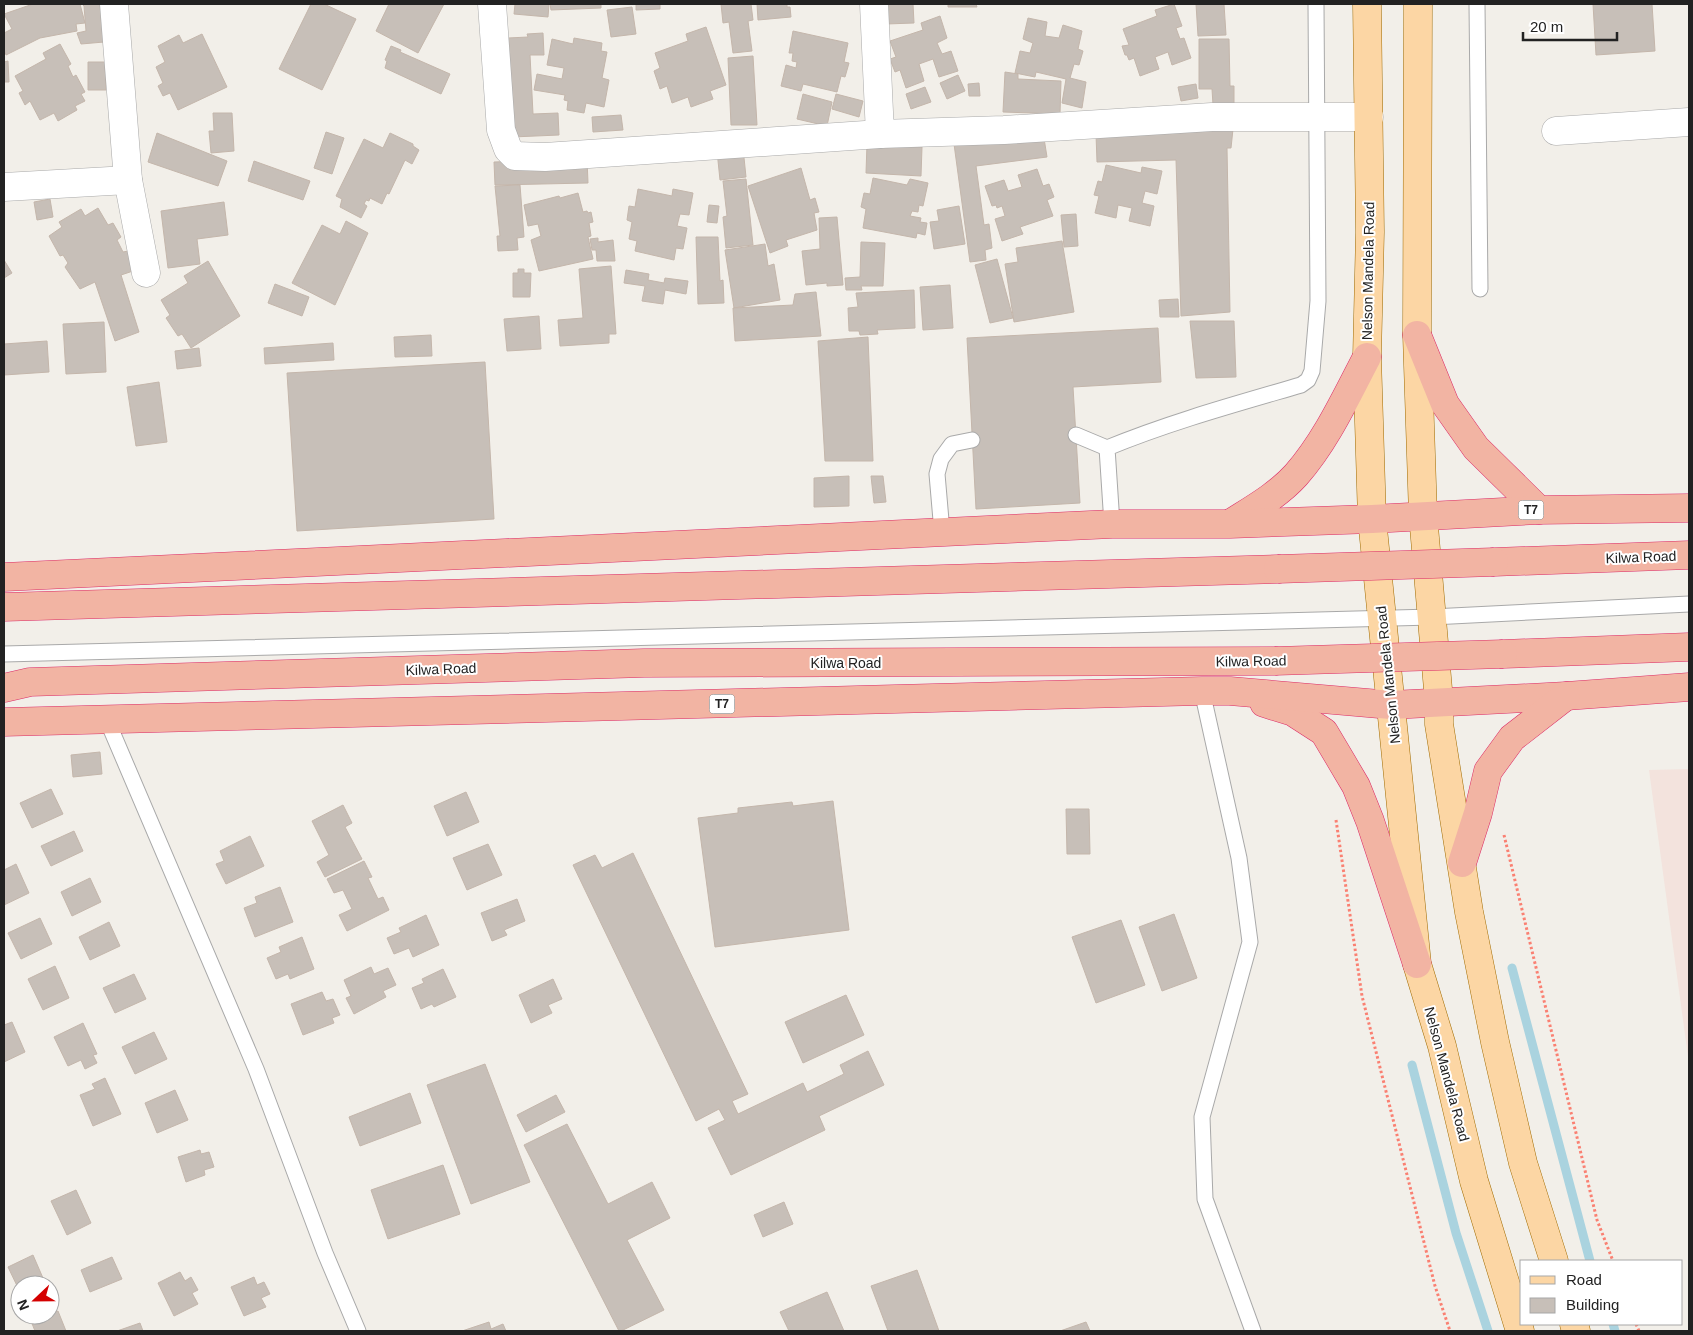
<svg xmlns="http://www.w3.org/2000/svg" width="1693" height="1335" viewBox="0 0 1693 1335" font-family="Helvetica,sans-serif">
<rect width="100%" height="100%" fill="#f2efe9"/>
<polygon fill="#f3e3dd" points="1689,769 1689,1064 1649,770"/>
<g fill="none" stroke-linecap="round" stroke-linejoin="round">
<g stroke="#aad3df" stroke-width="9">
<polyline points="1512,968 1590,1261"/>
<polyline points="1412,1065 1456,1233 1488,1331"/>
<polyline points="1613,1324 1615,1331"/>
</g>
</g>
<g fill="#c7bfb8" stroke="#c4b6ab">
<polygon points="33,4 80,4 85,23 76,24 77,31 40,38 6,55 4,49 4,33 12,29 4,14"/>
<polygon points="82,4 102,4 104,42 81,44 77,33 86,31 84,6"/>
<polygon points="311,4 324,4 356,19 322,90 279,69"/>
<polygon points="389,4 444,4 418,53 376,31"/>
<polygon points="515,4 549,4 548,17 514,14"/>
<polygon points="550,4 601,4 601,8 551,10"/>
<polygon points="636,4 660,4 660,9 636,10"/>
<polygon points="721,4 751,4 753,20 748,21 752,51 733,53 729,22 723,23"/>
<polygon points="757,4 787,4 787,7 790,7 791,17 758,20"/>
<polygon points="886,4 913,4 914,23 886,24"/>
<polygon points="948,4 976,4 977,7 948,7"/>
<polygon points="1174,4 1182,26 1176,28 1180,39 1184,38 1191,58 1172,65 1168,52 1155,57 1159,69 1140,76 1134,58 1129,60 1127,55 1125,55 1122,46 1129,45 1123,29 1157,16 1155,10"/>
<polygon points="1196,4 1224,4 1226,35 1198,36"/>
<polygon points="1593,4 1652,4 1655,51 1596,55"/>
<polygon points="632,7 636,34 611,37 607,10"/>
<polygon points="940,16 947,38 937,43 942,54 951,51 958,71 939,77 933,59 919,64 924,81 906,88 900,70 895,72 890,59 896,57 890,41 923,30 921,23"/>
<polygon points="1028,18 1047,22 1045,36 1059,38 1063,25 1082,31 1078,49 1083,51 1079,65 1074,64 1070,78 1086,82 1082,108 1062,103 1066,79 1036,72 1035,77 1015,73 1020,51 1030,53 1033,43 1023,39"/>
<polygon points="706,27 726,85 710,91 713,99 691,107 688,97 672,103 667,86 660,89 654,71 660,68 655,53 688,41 686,34"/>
<polygon points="793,31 848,43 844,62 849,63 845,77 841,76 837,92 803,84 801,91 781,86 786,65 796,68 797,62 792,61 793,53 789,53"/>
<polygon points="543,33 544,55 530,55 533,114 558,113 559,135 512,137 508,38 528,37 527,34"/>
<polygon points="202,34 227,87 178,110 170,93 163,96 158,86 163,83 156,67 165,62 158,46 179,35 183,43"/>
<polygon points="574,38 602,43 601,51 607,52 602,78 609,80 604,107 586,103 584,113 567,110 568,101 564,100 565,95 534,90 537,74 562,79 564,68 547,65 552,39 573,44"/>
<polygon points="1199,39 1229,39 1230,86 1234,86 1234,105 1213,105 1212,89 1199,89"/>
<polygon points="60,44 71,64 68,66 73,77 76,75 85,92 81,94 85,101 75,106 77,110 58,121 54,113 40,120 30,101 25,105 19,93 23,91 15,76 46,59 43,53"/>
<polygon points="391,46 401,50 400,52 450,74 441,94 385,68 387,61 385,60"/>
<polygon points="753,56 757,125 731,125 728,58"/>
<polygon points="8,61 9,82 4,82 4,62"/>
<polygon points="88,62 105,62 106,90 88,90"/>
<polygon points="1005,72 1018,74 1018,79 1061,81 1060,114 1003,112"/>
<polygon points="958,75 965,91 947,99 940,83"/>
<polygon points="979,83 980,96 969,96 968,84"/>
<polygon points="1196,84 1198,98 1181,101 1178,87"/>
<polygon points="925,87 931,102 911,109 906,94"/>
<polygon points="803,94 832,102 827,126 797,119"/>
<polygon points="836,94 863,101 859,117 832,109"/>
<polygon points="213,113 232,113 234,151 211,153 209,131 214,131"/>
<polygon points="621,115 623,130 593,132 592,117"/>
<polygon points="1208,128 1233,129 1231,148 1227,148 1230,312 1181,316 1176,160 1097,162 1096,134 1207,131"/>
<polygon points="326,132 344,138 332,174 314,168"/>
<polygon points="1043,132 1047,157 976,166 984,225 989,224 992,248 985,250 986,260 970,262 954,144"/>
<polygon points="157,133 227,161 218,186 148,162"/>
<polygon points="390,133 413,144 413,146 419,150 412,164 405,160 389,194 387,193 382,204 370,198 369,201 366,200 364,204 367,206 361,218 340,207 342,199 336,196 364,139 383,148"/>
<polygon points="867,144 922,147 921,176 866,173"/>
<polygon points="743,148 746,177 720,180 717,151"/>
<polygon points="587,159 588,183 495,185 494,162"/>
<polygon points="254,161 310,181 303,200 248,181"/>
<polygon points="1106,165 1141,173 1142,167 1162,171 1157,194 1145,191 1142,203 1154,206 1150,226 1129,221 1132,208 1118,205 1116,218 1095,213 1099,196 1094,195 1098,181 1102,182"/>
<polygon points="801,168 810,200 815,198 819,212 814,213 817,230 786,240 788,246 770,253 748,186"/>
<polygon points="1037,169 1043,186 1049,184 1054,197 1047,200 1053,216 1020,227 1023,234 1002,241 995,219 1005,216 1002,206 997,208 996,205 992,206 985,186 1004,180 1008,191 1022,187 1018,175"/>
<polygon points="873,178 907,185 910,179 928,183 923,206 919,205 918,212 912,211 910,216 921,218 920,222 927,223 925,235 917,233 916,238 863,228 866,209 861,207 864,193 870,194"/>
<polygon points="746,179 753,245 726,248 723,217 727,216 723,181"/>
<polygon points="520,185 524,237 517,238 518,250 498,251 497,236 500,236 495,186"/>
<polygon points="638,189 672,196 673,189 693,193 689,215 680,214 677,226 687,228 683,249 676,248 674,260 635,251 637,241 629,239 632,222 627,220 629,206 635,207"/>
<polygon points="578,193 583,212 587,211 588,213 591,212 593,222 589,223 591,236 588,237 593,259 539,271 531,240 541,236 538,224 528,226 524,205 559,196 560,198"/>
<polygon points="50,199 53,217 37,220 34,202"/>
<polygon points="224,202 228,235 197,239 200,264 168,268 161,211"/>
<polygon points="709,205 719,206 717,223 707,222"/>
<polygon points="959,206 965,244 934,249 930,222 939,221 937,210"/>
<polygon points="98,208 108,225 113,223 121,237 117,240 123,252 128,251 136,270 121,275 139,332 115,341 95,282 80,289 65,267 68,263 63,255 60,256 49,236 62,227 59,222 81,209 85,216"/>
<polygon points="1076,214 1078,246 1064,247 1061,215"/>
<polygon points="837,217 843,285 827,286 827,283 806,285 802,251 820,249 819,218"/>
<polygon points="346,221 368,233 335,305 292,283 322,225 340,234"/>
<polygon points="696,237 718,237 720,281 723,280 724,303 698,304"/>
<polygon points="598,238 598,242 613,240 615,261 597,261 596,250 592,250 590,239"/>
<polygon points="1062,241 1074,312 1014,322 1005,264 1018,262 1016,248"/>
<polygon points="861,242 885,243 883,286 861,286 862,290 846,290 845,278 860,277"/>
<polygon points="765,244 768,266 774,264 780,300 734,308 725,250"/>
<polygon points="997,259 1013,318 990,323 975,265"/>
<polygon points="4,260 12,273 4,278"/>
<polygon points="208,261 240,316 191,348 182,334 178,336 166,318 170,315 161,300 188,283 184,276"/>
<polygon points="611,266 616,334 609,334 609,343 560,346 558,320 583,318 579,269"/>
<polygon points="518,269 524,269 524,273 531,273 530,297 513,297 513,273 518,273"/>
<polygon points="626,270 649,274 648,280 664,283 665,278 688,281 686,294 665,290 663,304 642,301 645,286 624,283"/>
<polygon points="275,284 309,297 302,316 268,303"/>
<polygon points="950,285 953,328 923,330 920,287"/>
<polygon points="914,290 915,328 877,330 878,334 860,335 859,331 849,331 848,308 858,307 856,293"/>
<polygon points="816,292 821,336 735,341 733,308 793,305 795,294"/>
<polygon points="1178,299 1179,317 1160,317 1159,300"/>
<polygon points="539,316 541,349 507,351 504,319"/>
<polygon points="1190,321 1234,321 1236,377 1196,378"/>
<polygon points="104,322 106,372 66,374 63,324"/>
<polygon points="1158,328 1161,382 1073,387 1080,503 976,509 967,338"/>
<polygon points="431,335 432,356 395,357 394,337"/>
<polygon points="868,337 873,461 825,461 818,341"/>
<polygon points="47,341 49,372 4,375 4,344"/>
<polygon points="333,343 334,360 265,364 264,348"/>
<polygon points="199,348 201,366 177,369 175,351"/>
<polygon points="485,362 494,519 297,531 287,373"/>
<polygon points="159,382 167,442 136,446 127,387"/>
<polygon points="849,476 849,506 814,507 814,478"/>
<polygon points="871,476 883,476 886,502 874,503"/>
<polygon points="100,752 102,774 73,777 71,755"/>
<polygon points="51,789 63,814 32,828 20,803"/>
<polygon points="466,792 479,822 447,836 434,806"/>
<polygon points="833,801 849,930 715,947 698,818 738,813 738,808 792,802 793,806"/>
<polygon points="343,805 352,823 345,827 362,859 325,877 317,862 329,855 312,821"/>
<polygon points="1066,809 1089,809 1090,854 1067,854"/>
<polygon points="74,831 83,851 51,866 41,846"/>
<polygon points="250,836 264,866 226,884 216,864 224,861 220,851"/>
<polygon points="488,844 502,875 467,890 453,858"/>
<polygon points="633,853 748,1094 732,1101 738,1114 803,1083 807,1092 844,1074 840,1065 868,1051 884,1085 819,1116 825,1130 731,1175 708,1128 725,1120 719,1109 696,1121 573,865 595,855 602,868"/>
<polygon points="364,861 372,877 368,878 378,899 383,897 389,910 347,931 339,915 352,909 343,890 334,893 327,879"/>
<polygon points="16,864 29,893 4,905 4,870"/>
<polygon points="90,878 101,902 72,916 61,892"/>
<polygon points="280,887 293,922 255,937 244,908 257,903 255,897"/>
<polygon points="517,899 525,921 504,930 507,935 492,941 481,913"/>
<polygon points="1174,914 1197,978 1162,991 1139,927"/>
<polygon points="426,915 439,945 413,957 409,948 394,954 387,938 401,932 399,928"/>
<polygon points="40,918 52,944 21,959 8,933"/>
<polygon points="1121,920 1145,985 1096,1003 1072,937"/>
<polygon points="109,922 120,946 90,960 79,937"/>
<polygon points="302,937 314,969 290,979 288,974 276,979 267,958 281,952 279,947"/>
<polygon points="55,966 69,998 43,1010 28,979"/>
<polygon points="371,967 374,974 388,968 396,985 383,991 386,997 354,1014 346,998 351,996 344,980"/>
<polygon points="443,969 456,997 434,1007 432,1004 421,1009 412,988 424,983 422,979"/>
<polygon points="134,974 146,999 115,1013 103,988"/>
<polygon points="553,979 562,999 548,1005 552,1013 531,1023 519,995"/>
<polygon points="322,992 326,1001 333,999 340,1015 332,1018 334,1023 303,1035 291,1004"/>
<polygon points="846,995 864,1035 803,1063 785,1022"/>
<polygon points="12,1022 25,1052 4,1062 4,1025"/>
<polygon points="83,1023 97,1054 93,1055 97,1063 85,1069 81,1060 68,1066 54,1037"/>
<polygon points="154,1032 167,1059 135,1074 122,1047"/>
<polygon points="485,1064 530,1182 471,1204 427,1085"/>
<polygon points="105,1078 121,1114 93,1126 80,1095 95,1089 92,1084"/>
<polygon points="175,1090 188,1120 157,1133 145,1103"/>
<polygon points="410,1093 421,1123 360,1146 349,1117"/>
<polygon points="556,1095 565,1112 526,1132 517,1115"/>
<polygon points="567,1124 608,1204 652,1182 670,1218 627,1240 664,1310 621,1331 619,1331 524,1145"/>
<polygon points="200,1150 201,1154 209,1152 214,1167 204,1170 205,1175 186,1182 178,1157"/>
<polygon points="443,1165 460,1214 388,1239 371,1190"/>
<polygon points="76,1190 91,1223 67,1235 51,1201"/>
<polygon points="784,1202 793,1224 763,1237 754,1215"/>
<polygon points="33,1255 46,1285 20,1285 20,1292 8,1267"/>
<polygon points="112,1257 122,1279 90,1292 81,1270"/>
<polygon points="917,1270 939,1331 888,1331 871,1286"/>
<polygon points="180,1272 185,1281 191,1277 198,1290 192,1293 198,1304 174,1316 158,1283"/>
<polygon points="254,1277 257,1285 264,1282 270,1294 261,1298 266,1307 244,1316 231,1287"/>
<polygon points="827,1292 844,1331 789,1331 780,1312"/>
<polygon points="58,1311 66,1331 35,1331 31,1321"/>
<polygon points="489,1322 491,1329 503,1324 506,1331 462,1331"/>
<polygon points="1086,1322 1090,1331 1060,1331"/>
<polygon points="140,1323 143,1331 117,1331"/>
</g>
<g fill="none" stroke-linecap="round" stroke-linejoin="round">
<g stroke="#a9a9a9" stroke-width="17">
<g id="service">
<polyline points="1477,4 1480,289"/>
<polyline points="1076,435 1107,448"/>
<path d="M1112,524L1107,448C1170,422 1236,404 1301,385L1308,380L1312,371L1318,301L1316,4"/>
<polyline points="942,532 937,474 941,459 952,444 972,440"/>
<polyline points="4,654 1432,617 1689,604"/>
<polyline points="1202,691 1239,858 1250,942 1202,1117 1205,1199 1253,1331"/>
<polyline points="107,720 256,1069 325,1253 358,1331"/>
</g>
</g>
<g stroke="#a9a9a9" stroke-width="29">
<g id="minor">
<polyline points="114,4 128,180 146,273"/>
<polyline points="492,4 501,130 508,149 515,156 545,157 880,134 1004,130 1212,117 1369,117"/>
<polyline points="874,4 880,134"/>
<polyline points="1556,131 1689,122"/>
<polyline points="4,187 128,180"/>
</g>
</g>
<g stroke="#a06b00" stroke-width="29">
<g id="primary">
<polyline points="1367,4 1370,232 1367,357 1372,519 1417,964 1442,1046 1474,1181 1520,1331"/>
<polyline points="1418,4 1417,335 1423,515 1439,701 1439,724 1469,912 1495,1042 1523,1163 1554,1261"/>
<polyline points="1574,1324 1576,1331"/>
</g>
</g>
<g stroke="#dc2a67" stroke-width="29">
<g id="trunk">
<polyline points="1417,335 1445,404 1476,448 1539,510"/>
<path d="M1231,523C1253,509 1278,495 1296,475C1326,441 1346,397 1367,357"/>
<polyline points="1494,562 1689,555"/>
<polyline points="4,577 1112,524 1230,524 1372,519 1539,510 1689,508"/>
<path d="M4,607C429,593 854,584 1278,569"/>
<polyline points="1503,654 1689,647"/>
<polyline points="4,688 30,682 644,663 1275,661"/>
<polyline points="1264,703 1293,712 1324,732 1343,764 1356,786 1370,821 1417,964"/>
<polyline points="4,722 1202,691 1230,691 1391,705 1566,696 1689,687"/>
<polyline points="1462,863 1478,813 1488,771 1512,738 1566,696"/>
</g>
</g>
<g stroke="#fa8072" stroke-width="3" stroke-dasharray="2.5 2.5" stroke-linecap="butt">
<polyline points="1336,820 1362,996 1435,1286 1450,1331"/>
<polyline points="1504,835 1597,1220 1613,1261"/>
<polyline points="1636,1324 1639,1331"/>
</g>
<use href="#service" stroke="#fff" stroke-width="15"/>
<use href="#minor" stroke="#fff" stroke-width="28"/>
<use href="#primary" stroke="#fcd6a4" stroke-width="28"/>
<use href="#trunk" stroke="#f2b4a3" stroke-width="28"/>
<g stroke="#dc2a67" stroke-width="29" stroke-linecap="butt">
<g id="trunk-bridge">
<polyline points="1278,569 1494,562"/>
<polyline points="1275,661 1503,654"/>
</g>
</g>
<use href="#trunk-bridge" stroke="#f2b4a3" stroke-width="28"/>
</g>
<g text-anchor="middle" stroke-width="4" stroke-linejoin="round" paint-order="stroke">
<g fill="#fff" stroke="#646464" stroke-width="1">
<rect x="1518.5" y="500.5" width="25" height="19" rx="4"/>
<rect x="709.5" y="694.5" width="25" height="19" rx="4"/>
</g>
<g font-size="12" font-weight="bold" fill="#222">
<text x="1531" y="514">T7</text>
<text x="722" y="708">T7</text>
</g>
<g font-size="14" fill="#222" stroke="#fff">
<text transform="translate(1368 271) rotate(-89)" y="5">Nelson Mandela Road</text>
<text transform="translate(1641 557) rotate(-2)" y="5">Kilwa Road</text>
<text transform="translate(1251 661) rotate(-1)" y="5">Kilwa Road</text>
<text x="846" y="668">Kilwa Road</text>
<text transform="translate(441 669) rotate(-2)" y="5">Kilwa Road</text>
<text transform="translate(1388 675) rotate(-96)" y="5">Nelson Mandela Road</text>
<text transform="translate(1447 1074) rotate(75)" y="5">Nelson Mandela Road</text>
</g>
</g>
<rect width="1693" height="1335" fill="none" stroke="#222222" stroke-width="10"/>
<rect x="1520" y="1260" width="162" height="65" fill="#ffffff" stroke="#a7a7a7"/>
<rect x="1530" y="1276" width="25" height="8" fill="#fcd6a4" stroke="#a7a7a7"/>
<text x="1566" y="1285" font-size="15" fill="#222222">Road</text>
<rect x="1530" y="1298" width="25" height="15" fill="#c7bfb8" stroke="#a7a7a7"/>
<text x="1566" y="1310" font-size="15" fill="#222222">Building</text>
<g transform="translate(35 1300) rotate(248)"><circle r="24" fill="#ffffff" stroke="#a7a7a7"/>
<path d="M0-4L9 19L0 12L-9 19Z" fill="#d40000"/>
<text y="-8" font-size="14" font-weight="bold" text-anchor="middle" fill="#222222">N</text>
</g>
<path d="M1523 32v8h94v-8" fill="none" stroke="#222222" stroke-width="2.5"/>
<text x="1530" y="32" font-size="15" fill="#222222" stroke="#ffffff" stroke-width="4" paint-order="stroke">20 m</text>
</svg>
